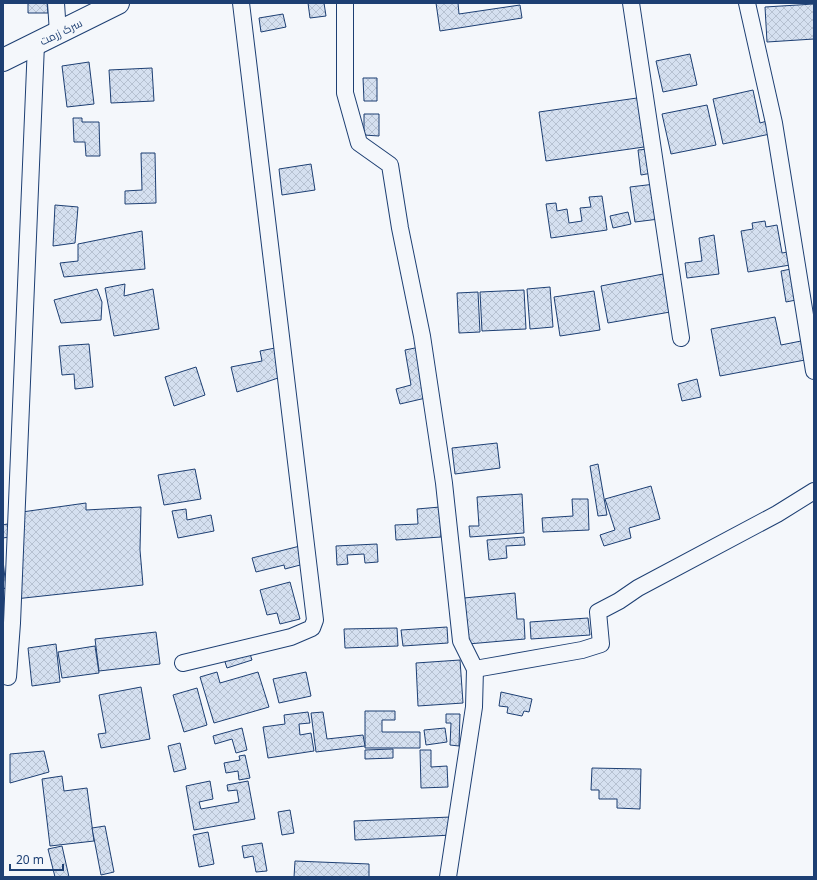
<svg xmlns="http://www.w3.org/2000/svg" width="817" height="880" viewBox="0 0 817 880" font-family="'Noto Sans',Cairo,sans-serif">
<defs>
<pattern id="building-cross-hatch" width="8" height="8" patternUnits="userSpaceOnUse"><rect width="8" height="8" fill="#d5e0f0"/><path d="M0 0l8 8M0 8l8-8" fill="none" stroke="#b6c1d1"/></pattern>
</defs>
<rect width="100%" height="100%" fill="#f4f7fb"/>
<g fill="url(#building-cross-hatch)" stroke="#1d3f73">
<polygon points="28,3 47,3 48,13 28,13"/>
<polygon points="308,3 324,3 326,16 310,18"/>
<polygon points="436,3 458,3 459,14 520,5 522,18 440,31"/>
<polygon points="814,4 814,39 767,42 765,7"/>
<polygon points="283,14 286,27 261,32 259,18"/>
<polygon points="690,54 697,85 663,92 656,61"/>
<polygon points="89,62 94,104 67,107 62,66"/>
<polygon points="152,68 154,101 111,103 109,70"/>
<polygon points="363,78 377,78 377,101 364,101"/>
<polygon points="753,90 760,123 767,121 770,134 723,144 713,99"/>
<polygon points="644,97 651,146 546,161 539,112"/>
<polygon points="707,105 716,145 671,154 662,114"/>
<polygon points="364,114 379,114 379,136 364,135"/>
<polygon points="73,118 82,118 82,122 99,122 100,156 86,156 85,142 74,142"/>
<polygon points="649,149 652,173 641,175 638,150"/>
<polygon points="141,153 155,153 156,203 125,204 125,191 142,190"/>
<polygon points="311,164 315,190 282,195 279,169"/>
<polygon points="655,184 659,219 635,222 630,187"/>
<polygon points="602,196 607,230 551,238 546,204 556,203 557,211 567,209 569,223 582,221 580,208 591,207 589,197"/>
<polygon points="55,205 78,207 75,243 53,246"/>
<polygon points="628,212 631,224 613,228 610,216"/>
<polygon points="765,221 766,227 777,225 782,253 788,252 790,265 748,272 741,231 753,229 752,223"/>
<polygon points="142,231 145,269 64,277 60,263 78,261 78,244"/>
<polygon points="714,235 719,274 687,278 685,263 702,261 699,238"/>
<polygon points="791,269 796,300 786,302 781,271"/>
<polygon points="663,274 670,312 608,323 601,286"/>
<polygon points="125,284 124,296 153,289 159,329 114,336 105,288"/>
<polygon points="550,287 553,327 530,329 527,289"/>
<polygon points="97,289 102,302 101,320 61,323 54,300"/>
<polygon points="524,290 526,329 482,331 480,292"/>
<polygon points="594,291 600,330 560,336 554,297"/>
<polygon points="478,292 480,332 459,333 457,293"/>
<polygon points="775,317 781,345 801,341 805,360 720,376 711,329"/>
<polygon points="89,344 93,387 75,389 74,374 62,375 59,346"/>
<polygon points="280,347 281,377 237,392 231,367 262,361 260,351"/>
<polygon points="420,347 430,397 400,404 396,389 411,385 405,350"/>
<polygon points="196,367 205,395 174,406 165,377"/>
<polygon points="697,379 701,397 682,401 678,384"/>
<polygon points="497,443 500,468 455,474 452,448"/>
<polygon points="598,464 607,515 598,516 590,466"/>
<polygon points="195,469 201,499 164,505 158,475"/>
<polygon points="651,486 660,519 629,528 631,538 604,546 600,535 615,530 605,499"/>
<polygon points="522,494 524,533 470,537 469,526 479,526 477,497"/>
<polygon points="572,499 588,499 589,530 543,532 542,518 573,516"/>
<polygon points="86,503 86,510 141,507 140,550 143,585 15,599 22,512"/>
<polygon points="440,507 441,537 396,540 395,525 418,524 417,509"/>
<polygon points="186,509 187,520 211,515 214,531 178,538 172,511"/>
<polygon points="7,524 9,537 3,538 3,525"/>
<polygon points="524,537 525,545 506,546 507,558 489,560 487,540"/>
<polygon points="377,544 378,562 365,563 364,554 347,555 348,564 337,565 336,546"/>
<polygon points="300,546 304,564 285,569 284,565 256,572 252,558"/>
<polygon points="3,560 6,588 3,589"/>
<polygon points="290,582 300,619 280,624 277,613 267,615 260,590"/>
<polygon points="515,593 517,619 524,619 525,639 468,644 464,598"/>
<polygon points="588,618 590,635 531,639 530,622"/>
<polygon points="447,627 448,643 403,646 401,630"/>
<polygon points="397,628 398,646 345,648 344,629"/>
<polygon points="156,632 160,664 99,671 95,639"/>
<polygon points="56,644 60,682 32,686 28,648"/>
<polygon points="95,646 99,673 62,678 58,652"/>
<polygon points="249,651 252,660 227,668 224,659"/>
<polygon points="460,660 463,703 418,706 416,663"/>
<polygon points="217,672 220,683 258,672 269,707 214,723 200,677"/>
<polygon points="306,672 311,696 279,703 273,679"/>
<polygon points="141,687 150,739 101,748 98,734 106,733 99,695"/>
<polygon points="197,688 207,725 184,732 173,695"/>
<polygon points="501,692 532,699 529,712 524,711 522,716 507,713 508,707 499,706"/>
<polygon points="365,711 395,711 395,720 382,720 382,732 420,732 420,748 365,748"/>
<polygon points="308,712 310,723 299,724 300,735 311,733 314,751 268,758 263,727 285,724 284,715"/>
<polygon points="323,712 327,739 363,735 365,746 316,752 311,713"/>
<polygon points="446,714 460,714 459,746 450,745 451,723 446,723"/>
<polygon points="242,728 247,750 236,753 232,739 215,744 213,736"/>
<polygon points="445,728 447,742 426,745 424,730"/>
<polygon points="180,743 186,769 174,772 168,746"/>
<polygon points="393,749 393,758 365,759 365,750"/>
<polygon points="420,750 431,750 431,767 447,766 448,787 421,788"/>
<polygon points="44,751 49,772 10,783 10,754"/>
<polygon points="245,755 250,778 239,780 238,771 226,773 224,763 240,760 239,756"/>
<polygon points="592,768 641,769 640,809 617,808 617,799 599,799 599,790 591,790"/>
<polygon points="62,776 64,791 87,788 94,841 50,846 42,779"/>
<polygon points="210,781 213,799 199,802 201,809 239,802 237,790 228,791 227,785 248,781 255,819 194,830 186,786"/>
<polygon points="290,810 294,833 282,835 278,812"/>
<polygon points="451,817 452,835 355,840 354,821"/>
<polygon points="105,826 114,872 101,875 92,828"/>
<polygon points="208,832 214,864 199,867 193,835"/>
<polygon points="262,843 267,871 256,872 253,856 244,858 242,846"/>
<polygon points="62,846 69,877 55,877 48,849"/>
<polygon points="295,861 369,864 369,877 294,877"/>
</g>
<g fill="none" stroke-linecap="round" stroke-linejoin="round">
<g stroke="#1d3f73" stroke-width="18">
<g id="minor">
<polyline points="56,3 58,33"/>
<polyline points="345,3 345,93 359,143 390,165 400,228 422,336 444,483 461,641 475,669 474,707 448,877"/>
<polyline points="631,3 681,338"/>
<polyline points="747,3 774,123 814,371"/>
<polyline points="183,663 291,637 312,628 315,620 241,3"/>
<polyline points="475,669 582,650 601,644 598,612 619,601 638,588 777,514 814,491"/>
<polyline points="8,677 12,623 36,44"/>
</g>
</g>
<g stroke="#1d3f73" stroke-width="24">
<polyline id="trunk" points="3,60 118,3"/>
</g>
<use href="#minor" stroke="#f4f7fb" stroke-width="16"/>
<use href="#trunk" stroke="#f4f7fb" stroke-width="22"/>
</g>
<g text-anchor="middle" stroke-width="3" stroke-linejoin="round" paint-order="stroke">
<g font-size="11" fill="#1d3f73" stroke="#f4f7fb">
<text transform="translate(61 32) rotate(-26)" y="4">سرک زرمت</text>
</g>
</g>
<rect width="817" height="880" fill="none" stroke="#1d3f73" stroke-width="8"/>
<path d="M10 864v6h53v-6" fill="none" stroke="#1d3f73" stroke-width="2"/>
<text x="16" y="864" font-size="12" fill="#1d3f73" stroke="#f4f7fb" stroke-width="3" paint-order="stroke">20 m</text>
</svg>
